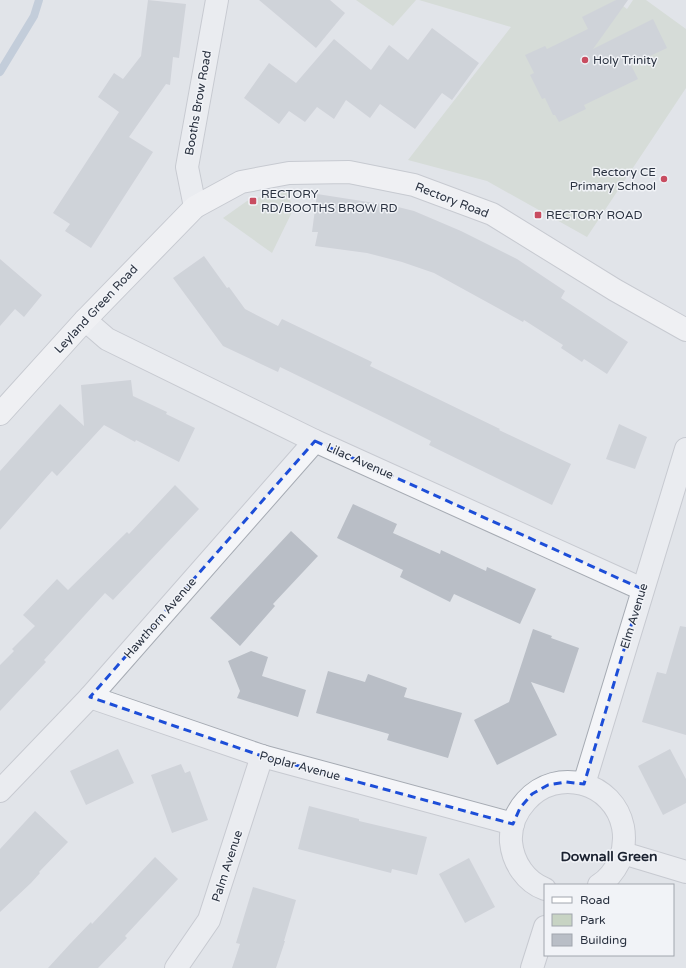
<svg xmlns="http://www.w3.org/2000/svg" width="686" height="968" viewBox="0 0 686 968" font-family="'Varela Round',sans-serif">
<rect width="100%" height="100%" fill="#e1e4e9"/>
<g fill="#c7d3c3">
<polygon points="356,0 416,0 393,26"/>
<polygon points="419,0 615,0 627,9 633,0 646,0 686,29 686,88 587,237 487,181 408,160 511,27"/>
<polygon points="287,189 293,210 272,253 223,218 247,201"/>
</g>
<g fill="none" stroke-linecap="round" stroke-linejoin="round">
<polyline stroke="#9eb2c8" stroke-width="8" points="0,72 34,16 39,0"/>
</g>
<g fill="#b9bec6">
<polygon points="148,0 186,4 179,58 173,57 170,85 166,84 129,137 153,152 91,248 65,231 70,224 53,213 119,112 98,97 114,73 123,79 141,56"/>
<polygon points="259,0 330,0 345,13 316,48"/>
<polygon points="616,0 628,0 593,49 653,19 667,48 631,65 638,79 584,105 586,109 559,122 555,115 553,115 545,98 542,99 530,75 534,73 525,55 545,46 547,49 588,29 582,17"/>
<polygon points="432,28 479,63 452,100 442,93 415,129 380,104 370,118 346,100 334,119 317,107 305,122 289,111 279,124 244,98 269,63 296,83 334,39 371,70 389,45 408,60"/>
<polygon points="317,194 394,206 414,211 461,231 517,259 565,291 561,298 628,342 607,374 584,359 582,362 561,348 563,345 524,320 523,322 434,273 402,262 367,253 315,246 318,232 312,232"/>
<polygon points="204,256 227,288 229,287 245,309 278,326 282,319 372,362 370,366 500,429 499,430 571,464 552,505 429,445 431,441 391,421 280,367 278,372 223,346 173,278"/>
<polygon points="0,259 42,295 24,317 15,309 0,326"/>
<polygon points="131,380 133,396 167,412 166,414 195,428 179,462 136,440 135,442 104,425 57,476 52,471 0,530 0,471 60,404 84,426 81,385"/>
<polygon points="619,424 647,437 635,469 606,459"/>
<polygon points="175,485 199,509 113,600 105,593 44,660 46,662 0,711 0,665 14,651 12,649 35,626 23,615 57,579 68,590 127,532 129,534"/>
<polygon points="353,504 397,524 393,533 440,554 441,550 486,571 487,567 536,589 520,624 454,594 450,602 400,577 403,570 337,538"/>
<polygon points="291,531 318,556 273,604 275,606 240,646 210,618"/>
<polygon points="680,626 686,627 686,735 642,722 657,672 666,674"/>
<polygon points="533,629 552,636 551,638 579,648 564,693 531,682 557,735 497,765 474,720 509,702"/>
<polygon points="251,651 268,657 262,676 306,690 298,717 237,698 240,691 228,661"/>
<polygon points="328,671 365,682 368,674 407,688 404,697 462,713 448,758 387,740 389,734 316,713"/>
<polygon points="118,749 134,783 86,805 70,771"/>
<polygon points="670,749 686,779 686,803 663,815 638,766"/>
<polygon points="181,764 185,773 190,771 208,820 172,833 151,775"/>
<polygon points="309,806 359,819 359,821 427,837 417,875 392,869 391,873 298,849"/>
<polygon points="35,811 68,842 39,872 40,873 31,883 0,912 0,849"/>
<polygon points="155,857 178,879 125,936 127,938 98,968 48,968 70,944 91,922 92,924"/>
<polygon points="469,858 495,907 465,923 439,874"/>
<polygon points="253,887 296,900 284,941 285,941 276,968 232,968 240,944 236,943"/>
</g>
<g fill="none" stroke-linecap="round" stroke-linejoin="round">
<g stroke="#a6abb3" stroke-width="24">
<g id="street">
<polyline points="195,207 187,167 217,0"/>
<polyline points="85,320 107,339 315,441 642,589"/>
<polyline points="90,697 262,756 513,824"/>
<polyline points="584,784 686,449"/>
<polyline points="0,791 90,697 315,441"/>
<polyline points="623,853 686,872"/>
<path d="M545,889C526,882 513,863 511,842C510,827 516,812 526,801C557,766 614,782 623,827C625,838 624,849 620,860C615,870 609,879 599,885"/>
<polyline points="176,968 209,920 262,756"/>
<polyline points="532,968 545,927"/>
</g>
</g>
<g stroke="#a6abb3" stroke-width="24">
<polyline id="secondary" points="0,414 85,320 195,207 241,182 289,173 349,172 414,185 492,214 615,290 686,330"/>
</g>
<use href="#street" stroke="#f4f5f8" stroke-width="22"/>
<use href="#secondary" stroke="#fff" stroke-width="22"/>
</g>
<path d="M0 0H686V968H0ZM315,441L642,589L584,784L566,782L548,785L532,794L520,808L513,824L262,756L90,697Z" fill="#e1e4e9" fill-opacity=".55" fill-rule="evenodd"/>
<path fill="none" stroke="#1d4ed8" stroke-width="3" stroke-dasharray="8 5" stroke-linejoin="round" d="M315,441L642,589L584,784L566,782L548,785L532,794L520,808L513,824L262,756L90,697Z"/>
<g fill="#c84c60" stroke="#f1f3f7" stroke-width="1.5">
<circle cx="585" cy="60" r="4"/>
<circle cx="664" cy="179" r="4"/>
<rect x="249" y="197" width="8" height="8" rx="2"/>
<rect x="534" y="211" width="8" height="8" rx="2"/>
</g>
<g text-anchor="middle" stroke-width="3" stroke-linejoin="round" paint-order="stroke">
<g font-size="12" fill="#2a3240" stroke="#f1f3f7" text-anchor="start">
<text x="593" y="64">Holy Trinity</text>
<text x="656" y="176" text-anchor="end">Rectory CE<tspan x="656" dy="14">Primary School</tspan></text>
<text x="261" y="198">RECTORY<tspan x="261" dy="14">RD/BOOTHS BROW RD</tspan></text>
<text x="546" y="219">RECTORY ROAD</text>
</g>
<g font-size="12" fill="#2a3240" stroke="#f1f3f7">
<text transform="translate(198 103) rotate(-80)" y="4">Booths Brow Road</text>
<text transform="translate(452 200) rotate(21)" y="4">Rectory Road</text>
<text transform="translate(96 309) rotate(-47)" y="4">Leyland Green Road</text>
<text transform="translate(360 461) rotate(24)" y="4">Lilac Avenue</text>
<text transform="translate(634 616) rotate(-73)" y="4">Elm Avenue</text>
<text transform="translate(160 618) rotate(-49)" y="4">Hawthorn Avenue</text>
<text transform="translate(300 766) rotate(15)" y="4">Poplar Avenue</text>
<text transform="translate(227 866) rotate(-72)" y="4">Palm Avenue</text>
</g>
<g font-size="14" font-weight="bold" fill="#1c2331" stroke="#f1f3f7">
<text x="609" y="861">Downall Green</text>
</g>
</g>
<rect x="544" y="884" width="130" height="72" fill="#f1f3f7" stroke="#a1a6ae"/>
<rect x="552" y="897" width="20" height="6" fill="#ffffff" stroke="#a1a6ae"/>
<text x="580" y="904" font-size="12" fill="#2a3240">Road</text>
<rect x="552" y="914" width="20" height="12" fill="#c7d3c3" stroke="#a1a6ae"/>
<text x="580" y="924" font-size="12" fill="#2a3240">Park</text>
<rect x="552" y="934" width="20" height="12" fill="#b9bec6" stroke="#a1a6ae"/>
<text x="580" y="944" font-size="12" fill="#2a3240">Building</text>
</svg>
